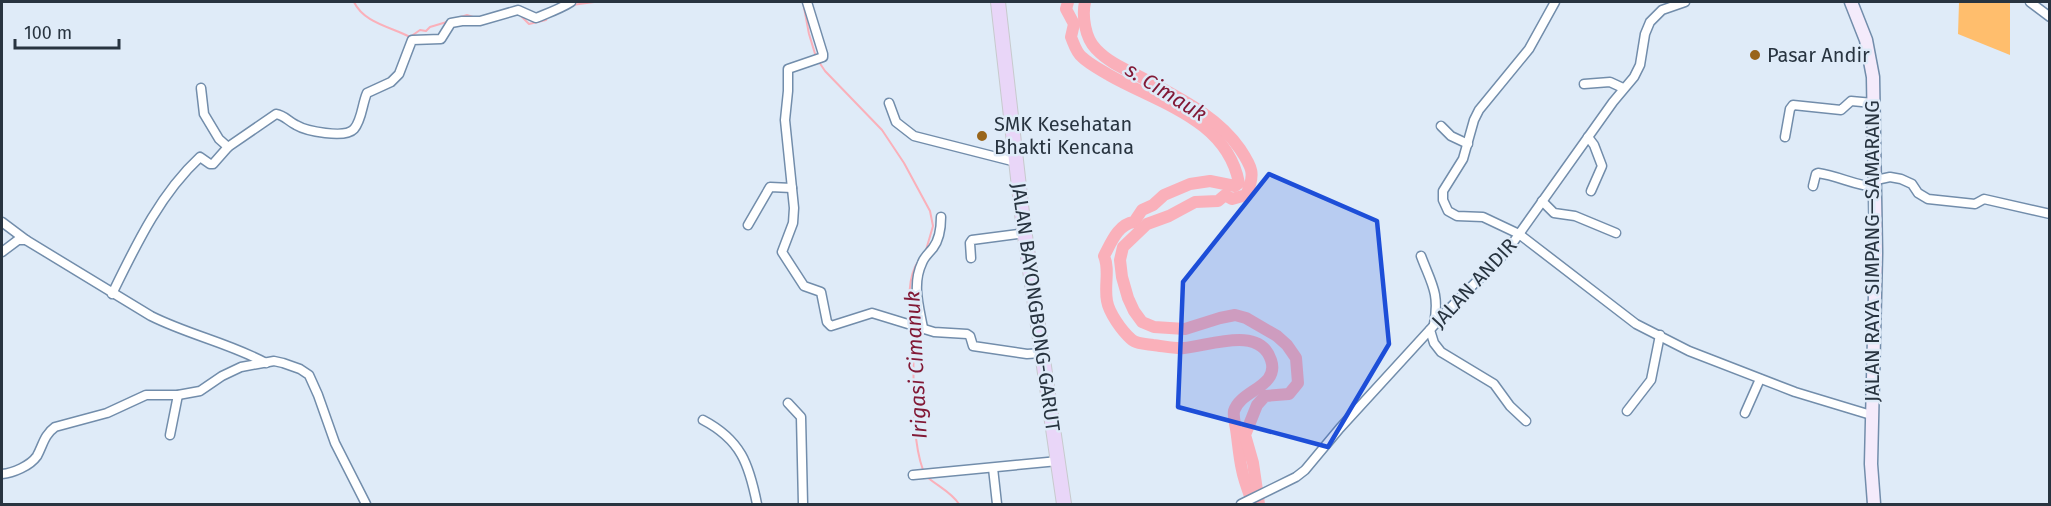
<svg xmlns="http://www.w3.org/2000/svg" width="2051" height="506" viewBox="0 0 2051 506" font-family="'Fira Sans',sans-serif">
<rect width="100%" height="100%" fill="#dfebf8"/>
<polygon fill="#ffbe6d" points="1959,2 2010,2 2010,55 1958,34"/>
<g fill="none" stroke-linecap="round" stroke-linejoin="round">
<g stroke="#fab0ba" stroke-width="2">
<path d="M354,2C364,23 391,27 410,37L420,30L426,31L430,27L450,21"/>
<polyline points="803,2 809,34 816,57"/>
<polyline points="572,5 594,2"/>
<polyline points="521,16 529,24 546,20 548,16"/>
<polyline points="461,17 467,15 473,17"/>
<polyline points="819,62 825,71 882,130 904,163 930,211 933,226 926,250"/>
<path d="M911,321C909,301 907,277 919,260"/>
<path d="M912,327C916,369 909,432 923,470"/>
<path d="M927,477C939,487 951,492 959,504"/>
</g>
<g stroke="#fab0ba" stroke-width="12">
<path d="M1068,2L1066,9L1074,24L1071,37C1074,44 1076,52 1082,57C1089,64 1101,70 1109,75C1158,103 1227,119 1239,183L1235,186L1210,181L1190,184L1164,195L1153,205L1142,210L1134,222C1118,224 1111,243 1104,256C1110,270 1104,285 1107,301C1109,313 1122,331 1131,339C1136,344 1146,344 1153,345C1163,346 1175,349 1184,348C1209,346 1260,325 1271,360C1280,387 1240,390 1234,411C1233,417 1235,423 1236,429C1238,442 1239,457 1242,470C1244,481 1249,493 1253,504"/>
<path d="M1085,2C1082,16 1085,38 1096,49C1110,64 1130,71 1148,81C1181,99 1218,117 1240,149C1252,167 1256,174 1246,195L1232,199L1225,195L1218,201L1195,202L1169,216L1147,224L1123,247L1120,260L1122,277L1128,298L1134,311L1142,322L1154,327L1185,329L1220,318L1235,315L1246,318L1277,336L1287,345L1296,358L1298,383L1289,394L1265,396L1257,405L1245,435L1253,463L1259,504"/>
</g>
<g stroke="#728dab" stroke-width="11">
<g id="minor">
<polyline points="807,2 823,54 823,57 788,69 788,91 785,120 794,208 793,223 782,252 804,286 821,292 827,322 831,326 872,313 934,332 967,334 970,336 973,346 1027,354 1041,353"/>
<polyline points="1555,2 1529,49 1479,110 1474,120 1463,159 1443,191 1443,200 1448,211 1457,216 1483,217 1519,234 1636,324 1689,351 1795,392 1871,415"/>
<polyline points="2030,2 2050,17"/>
<polyline points="1584,84 1610,82 1623,88"/>
<polyline points="201,88 204,114 219,139 228,147"/>
<polyline points="889,103 896,122 914,136 1016,162"/>
<polyline points="1441,126 1451,136 1468,144"/>
<polyline points="1588,137 1594,145 1602,166 1591,191"/>
<polyline points="1785,137 1790,109 1793,105 1841,110 1851,101 1873,103"/>
<polyline points="1876,180 1890,177 1901,179 1912,184 1918,193 1928,199 1975,204 1984,199 2050,214"/>
<path d="M1813,186L1816,174L1818,173C1839,176 1856,186 1876,187"/>
<polyline points="1542,201 1554,213 1575,216 1616,233"/>
<polyline points="2,222 26,240"/>
<polyline points="748,225 770,187 792,188"/>
<path d="M2,252L18,240H26L151,316C189,335 229,343 266,363"/>
<path d="M1421,256C1431,283 1440,293 1434,324"/>
<polyline points="971,258 970,243 972,240 1025,233"/>
<path d="M112,294C136,245 160,194 200,157L210,164H213L228,147L276,114C284,115 288,121 296,125C306,131 345,139 354,129C362,120 362,104 367,93L391,82L399,74L412,40L441,39L451,23L462,21H480L518,10L536,18C548,13 560,9 571,2"/>
<path d="M923,328C919,306 912,284 922,263C924,257 929,253 933,248C940,239 941,228 941,217"/>
<polyline points="1430,330 1434,343 1441,352 1494,384 1510,406 1526,421"/>
<polyline points="788,403 801,417 803,504"/>
<polyline points="1627,411 1651,380 1660,335"/>
<polyline points="1745,413 1760,379"/>
<path d="M703,420C741,440 749,464 757,504"/>
<polyline points="170,435 178,395"/>
<polyline points="993,468 997,504"/>
<path d="M2,474C13,473 30,466 37,456C43,445 44,435 55,427L107,413L146,395H178L200,391L222,376L241,367L274,361L283,363L300,369L309,375L318,395L335,443L366,504"/>
<polyline points="913,475 1058,461"/>
<polyline points="1241,504 1296,477 1305,470 1340,428 1448,310 1507,251 1613,102 1634,77 1640,65 1645,34 1650,22 1662,10 1685,2"/>
</g>
</g>
<g stroke="#728dab" stroke-width="15">
<polyline id="secondary" points="1851,2 1866,40 1873,77 1876,253 1871,464 1874,504"/>
</g>
<g stroke="#c7cacd" stroke-width="16">
<polyline id="primary" points="998,2 1023,222 1064,504"/>
</g>
<use href="#minor" stroke="#fff" stroke-width="8"/>
<use href="#secondary" stroke="#f4ebfb" stroke-width="12"/>
<use href="#primary" stroke="#e9d6f8" stroke-width="14"/>
</g>
<path fill="#1d4ed8" fill-opacity="0.2" stroke="#1d4ed8" stroke-width="4.5" stroke-linejoin="round" d="M1269,174L1377,221L1389,344L1328,447L1178,407L1183,282Z"/>
<g fill="#99651b" stroke="#dfebf8" stroke-width="2">
<circle cx="1755" cy="55" r="6"/>
<circle cx="982" cy="136" r="6"/>
</g>
<g text-anchor="middle" stroke-width="5" stroke-linejoin="round" paint-order="stroke">
<g font-size="20" fill="#283440" stroke="#dfebf8" text-anchor="start">
<text x="1767" y="62">Pasar Andir</text>
<text x="994" y="131">SMK Kesehatan<tspan x="994" dy="23">Bhakti Kencana</tspan></text>
</g>
<g font-size="20" fill="#283440" stroke="#dfebf8">
<text transform="translate(1872 251) rotate(-90)" y="7">JALAN RAYA SIMPANG—SAMARANG</text>
<text transform="translate(1474 283) rotate(-47)" y="7">JALAN ANDIR</text>
<text transform="translate(1036 307) rotate(82)" y="7">JALAN BAYONGBONG-GARUT</text>
</g>
<g font-size="21" font-style="italic" fill="#821936" stroke="#dfebf8">
<text transform="translate(1166 92) rotate(32)" y="7">s. Cimauk</text>
<text transform="translate(916 365) rotate(-93)" y="7">Irigasi Cimanuk</text>
</g>
</g>
<rect width="2051" height="506" fill="none" stroke="#283440" stroke-width="6"/>
<path d="M15 39v9h104v-9" fill="none" stroke="#283440" stroke-width="3"/>
<text x="24" y="39" font-size="18" fill="#283440" stroke="#dfebf8" stroke-width="4.5" paint-order="stroke">100 m</text>
</svg>
